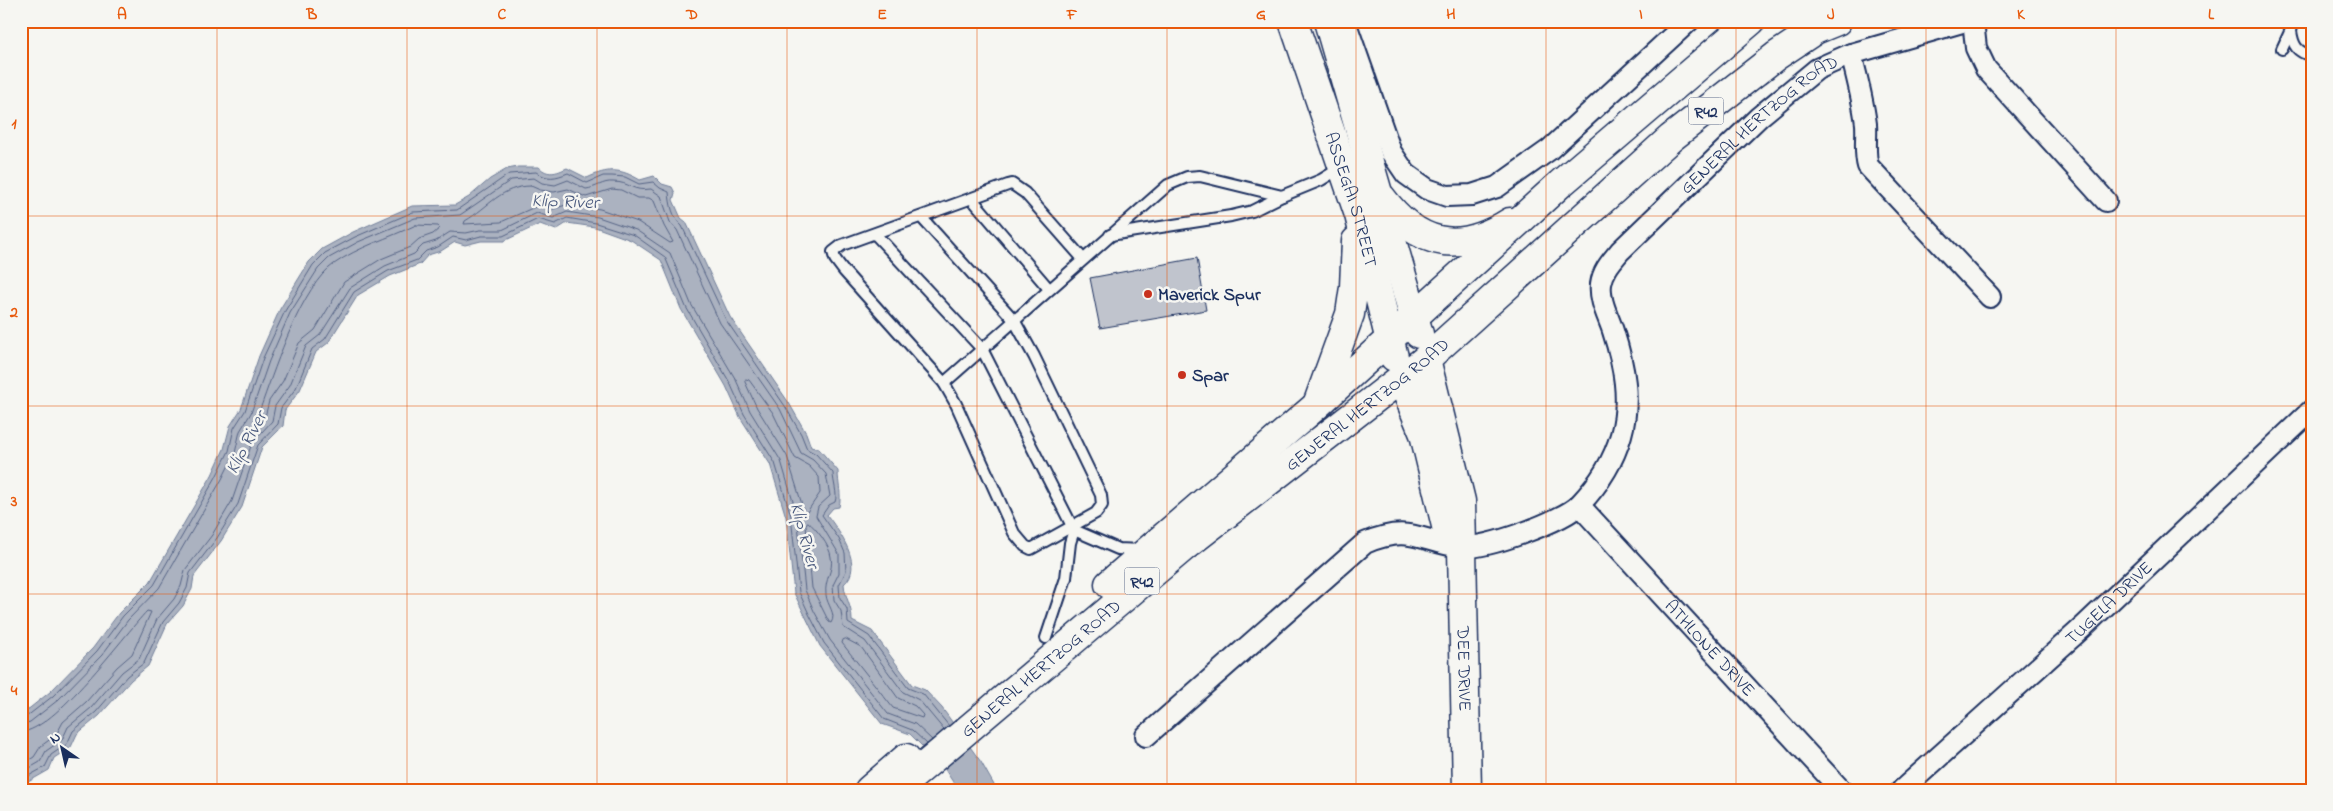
<svg xmlns="http://www.w3.org/2000/svg" width="2333" height="811" viewBox="0 0 2333 811" font-family="'Indie Flower',sans-serif">
<rect width="100%" height="100%" fill="#f6f6f2"/>
<filter id="ink" filterUnits="userSpaceOnUse"><feTurbulence type="fractalNoise" baseFrequency=".02" numOctaves="2"/><feDisplacementMap in="SourceGraphic" scale="10" xChannelSelector="R" yChannelSelector="G"/><feConvolveMatrix kernelMatrix="1 2 1 2 8 2 1 2 1" color-interpolation-filters="sRGB"/></filter>
<g filter="url(#ink)">
<path fill="#abb2c0" stroke="#717e99" d="M518,167H539C548,176 556,173 567,168L587,178C608,168 620,168 640,180L654,176L662,184L672,187L675,193L673,200L681,218L686,222L730,317L789,403L806,433L811,447L819,449L838,471C838,485 842,494 839,507L833,508L827,515C839,531 865,566 844,584C845,599 852,605 852,621L872,631L912,685L925,690L942,708L981,762L994,785L993,790H958L944,768L910,734L882,724L820,646L794,593L786,517L770,464L740,417L726,386L681,309L661,260L631,240L595,227L567,223L556,230L540,224L504,241H481L465,245L455,242L441,251L428,255L420,264L390,276L358,295L328,343L316,352L300,390L285,410L283,426L262,447L242,507L221,541L194,576L192,589L183,606L167,624L148,666L131,680L99,716L77,734L71,747L54,758L49,770L21,786V715L50,692L93,648L119,613L150,582L212,475L224,449L230,426L241,409L259,356L280,309L309,262L322,249L353,232L412,206L455,205L469,197L490,179L507,169Z"/>
<g fill="none" stroke-linecap="round" stroke-linejoin="round">
<g stroke="#556385" stroke-width="1">
<path d="M531,186L540,190L554,192L568,189L586,197L612,189L621,190L637,198H649L654,201L664,226L673,242L670,243L638,222L600,209L569,204L553,209L537,206L501,222L464,224L465,221C489,207 501,186 531,186Z"/>
<path d="M416,225L438,226L440,228L433,234L419,239L410,247L381,259L344,282L315,330L299,343L283,381L269,401L265,417L258,425L255,426C254,419 261,408 263,401C276,365 302,286 334,264C358,247 389,238 416,225Z"/>
<polygon points="746,379 749,380 773,413 795,458 809,466 819,477 820,493 807,512 804,511 787,456 757,408 745,382"/>
<path d="M808,522C816,528 830,546 831,557C834,572 824,578 826,595C827,605 837,614 831,623L829,622L812,588L806,525Z"/>
<polygon points="846,639 861,647 898,698 915,706 923,715 922,718 893,708 842,643 843,640"/>
<path d="M21,718L26,717L53,696L97,651L123,616L154,585L216,477L229,451L234,428L245,411L263,358L285,311L313,265L325,253L355,237L413,212L457,210L509,174L536,172C548,180 555,178 568,173L587,183L603,176H612L625,177L639,184L653,182L660,188L669,192C670,204 672,217 682,226L726,320L785,406L801,434L807,449L816,454L833,473C833,482 838,494 835,502L829,505L822,515L839,539L845,553L846,571L839,585L840,598L847,609L848,623L869,636L908,688L923,694L949,726"/>
<path d="M21,725L30,722L58,700L102,655L128,620L159,588L222,479L235,453L240,431L251,413L269,361L290,313L318,269L329,258L358,242L415,218L460,215L511,180L534,178L542,183L555,185L568,180L586,189C596,188 603,181 613,182C631,182 631,192 651,189L661,196L670,222L677,230L720,323L780,409L801,453L813,460L826,474L830,496L818,507L816,516L839,554V573L833,585L834,600L841,611L843,627L865,641L903,692L919,700L944,730"/>
<path d="M21,732C55,731 123,636 147,611L151,612L132,654L117,667L86,702L63,722L56,735L41,746L34,757L21,765"/>
<polyline points="21,773 40,762 46,751 62,740 68,727 91,708 122,672 139,659 157,619 174,599 181,586 185,570 212,535 232,501 252,443 272,421 275,406 290,385 306,346 320,335 350,288 385,266 414,254 423,245 436,241 450,232 466,233 480,230 502,230 537,213 553,218 567,212 598,217 636,230 670,253 691,304 736,380 750,411 781,461 797,515 805,590 814,611 830,640 888,714 915,724 932,740"/>
<polyline points="21,780 45,767 51,755 67,744 73,731 96,712 127,676 144,663 163,622 179,603 187,588 190,573 217,538 238,504 258,445 278,424 281,408 296,388 312,349 325,339 354,292 388,271 417,260 426,251 438,247 453,237 466,240 481,236 503,236 538,219 555,224 567,218 596,223 634,235 665,257 686,307 730,383 744,414 775,463 791,516 799,592 809,614 824,643 884,719 912,730 927,744"/>
</g>
</g>
<polygon fill="#c0c4cd" stroke="#1b2f5e" points="1197,258 1206,310 1100,328 1090,278"/>
<g fill="none" stroke-linecap="round" stroke-linejoin="round">
<g stroke="#1b2f5e" stroke-width="14">
<g id="lane">
<path d="M2291,31C2293,46 2297,52 2312,56"/>
<polyline points="2282,49 2295,21"/>
<polyline points="972,199 1049,289"/>
<polyline points="921,217 1014,320 1034,356 1101,495 1102,505 1096,513 1031,549 1025,546 1014,533 956,404 944,383 844,271 835,259 833,252 842,245 1008,185 1012,184 1025,193 1083,259"/>
<polyline points="875,234 982,349 1074,530 1070,543 1066,578 1046,638"/>
<polyline points="1110,235 1231,216 1252,211 1282,196"/>
<polyline points="944,383 1168,185 1187,177 1200,176 1282,196 1321,180 1342,167"/>
<polyline points="1074,530 1118,549 1142,550"/>
</g>
</g>
<g stroke="#1b2f5e" stroke-width="24">
<g id="street">
<polyline points="1345,21 1391,152 1406,174 1427,189 1447,196 1472,195 1497,187 1549,150 1689,21"/>
<polyline points="1973,21 1976,48 1986,69 2106,201"/>
<path d="M1851,54C1857,77 1863,100 1866,124C1867,138 1864,152 1868,166L1990,297"/>
<path id="s1" d="M1579,505L1841,790"/>
<path id="s2" d="M1146,736L1365,543C1409,524 1419,541 1460,547C1484,550 1564,521 1580,504C1598,485 1614,460 1621,435C1631,400 1624,365 1613,331C1608,316 1599,300 1601,284C1603,270 1612,261 1620,251L1759,117L1817,69L1851,54L1966,21"/>
<path id="s3" d="M1902,790L2082,628L2312,410"/>
</g>
</g>
<g stroke="#1b2f5e" stroke-width="31">
<g id="secondary">
<path id="s4" d="M1426,359L1461,501L1467,790"/>
<polyline points="1401,378 1424,434 1446,526 1456,540"/>
</g>
</g>
<g stroke="#1b2f5e" stroke-width="31">
<g id="primary">
<path id="s5" d="M1293,21L1359,215L1394,357"/>
<polyline points="1328,21 1419,334"/>
<path d="M1381,197C1417,245 1457,256 1510,222"/>
<polyline points="1318,402 1350,314 1354,287 1356,241"/>
<polyline points="1109,584 1316,406 1560,184 1751,21"/>
<polyline points="869,790 906,758"/>
<path id="s6" d="M896,790L1184,547L1426,359L1671,138L1776,56L1815,30L1837,21"/>
</g>
</g>
<use href="#lane" stroke="#f6f6f2" stroke-width="10"/>
<use href="#street" stroke="#f6f6f2" stroke-width="20"/>
<use href="#secondary" stroke="#f6f6f2" stroke-width="28"/>
<use href="#primary" stroke="#f6f6f2" stroke-width="28"/>
</g>
</g>
<path fill="none" stroke="#e8590c" stroke-width="1" stroke-opacity="0.55" d="M217,21V790M407,21V790M597,21V790M787,21V790M977,21V790M1167,21V790M1356,21V790M1546,21V790M1736,21V790M1926,21V790M2116,21V790M21,216H2312M21,406H2312M21,594H2312"/>
<g fill="#c8321e" stroke="#f6f6f2" stroke-width="2">
<circle cx="1148" cy="294" r="5"/>
<circle cx="1182" cy="375" r="5"/>
</g>
<g text-anchor="middle" stroke-width="5" stroke-linejoin="round" paint-order="stroke">
<g fill="#f6f6f2" stroke="#5d6b8a" stroke-width="1">
<rect x="1688.5" y="97.5" width="35" height="27" rx="4"/>
<rect x="1124.5" y="567.5" width="35" height="27" rx="4"/>
</g>
<g font-size="16" font-weight="bold" fill="#1b2f5e">
<text x="1706" y="117">R42</text>
<text x="1142" y="587">R42</text>
</g>
<g font-size="18" fill="#1b2f5e" stroke="#f6f6f2">
<text dy="6" stroke="none"><textPath href="#s2" startOffset="982">GENERAL HERTZOG ROAD</textPath></text>
<text dy="6" stroke="none"><textPath href="#s5" startOffset="188">ASSEGAI STREET</textPath></text>
<text dy="6" stroke="none"><textPath href="#s6" startOffset="609">GENERAL HERTZOG ROAD</textPath></text>
<text dy="6" stroke="none"><textPath href="#s3" startOffset="279">TUGELA DRIVE</textPath></text>
<text dy="6" stroke="none"><textPath href="#s1" startOffset="194">ATHLONE DRIVE</textPath></text>
<text dy="6" stroke="none"><textPath href="#s6" startOffset="189">GENERAL HERTZOG ROAD</textPath></text>
<text dy="6" stroke="none"><textPath href="#s4" startOffset="314">DEE DRIVE</textPath></text>
</g>
<g font-size="18" font-weight="bold" fill="#1b2f5e" stroke="#f6f6f2" text-anchor="start">
<text x="1158" y="300">Maverick Spur</text>
<text x="1192" y="381">Spar</text>
</g>
<g font-size="19" font-style="italic" fill="#46567b" stroke="#f6f6f2">
<text transform="translate(565 200) rotate(2)" y="7">Klip River</text>
<text transform="translate(245 442) rotate(-62)" y="7">Klip River</text>
<text transform="translate(806 535) rotate(75)" y="7">Klip River</text>
</g>
</g>
<rect width="2333" height="811" fill="none" stroke="#f6f6f2" stroke-width="55"/>
<g transform="translate(62 748) rotate(326)" stroke="#f6f6f2" stroke-width="4" paint-order="stroke">
<path d="M0-4L9 19L0 12L-9 19Z" fill="#1b2f5e"/>
<text y="-8" font-size="14" font-weight="bold" text-anchor="middle" fill="#1b2f5e">N</text>
</g>
<rect x="28" y="28" width="2278" height="756" fill="none" stroke="#e8590c" stroke-width="2"/>
<g font-size="16" text-anchor="middle" font-weight="bold" fill="#e8590c">
<text x="122" y="19">A</text>
<text x="312" y="19">B</text>
<text x="502" y="19">C</text>
<text x="692" y="19">D</text>
<text x="882" y="19">E</text>
<text x="1072" y="19">F</text>
<text x="1261" y="19">G</text>
<text x="1451" y="19">H</text>
<text x="1641" y="19">I</text>
<text x="1831" y="19">J</text>
<text x="2021" y="19">K</text>
<text x="2211" y="19">L</text>
<text x="14" y="128">1</text>
<text x="14" y="317">2</text>
<text x="14" y="506">3</text>
<text x="14" y="695">4</text>
</g>
</svg>
